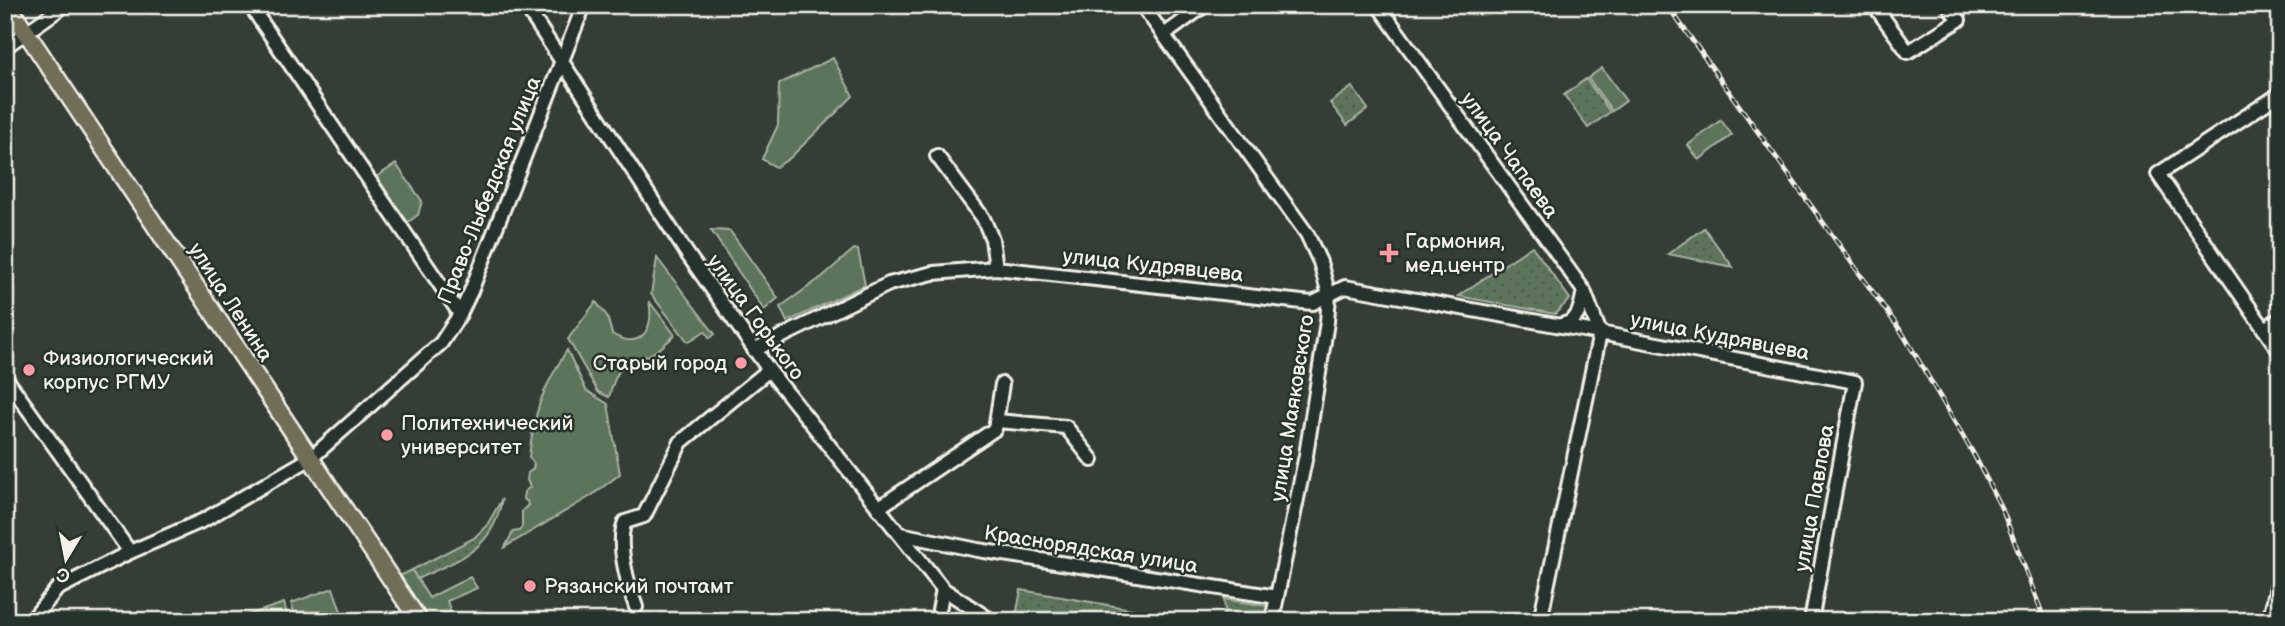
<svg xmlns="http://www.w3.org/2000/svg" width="2285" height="626" viewBox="0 0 2285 626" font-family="'Balsamiq Sans',sans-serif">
<defs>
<pattern id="park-dots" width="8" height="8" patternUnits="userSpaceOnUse" patternTransform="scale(1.75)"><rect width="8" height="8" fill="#5b745a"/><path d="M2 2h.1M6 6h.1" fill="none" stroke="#515c4f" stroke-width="1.8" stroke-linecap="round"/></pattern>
</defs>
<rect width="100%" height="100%" fill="#343d36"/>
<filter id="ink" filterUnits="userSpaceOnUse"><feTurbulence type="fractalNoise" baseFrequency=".0143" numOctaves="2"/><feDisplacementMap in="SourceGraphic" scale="14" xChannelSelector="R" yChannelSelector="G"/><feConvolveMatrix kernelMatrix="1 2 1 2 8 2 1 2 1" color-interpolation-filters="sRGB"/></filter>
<g filter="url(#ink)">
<g fill="#5b745a" stroke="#a8b2a1" stroke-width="2">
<polygon points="833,58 853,96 790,158 776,167 762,159 778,125 779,84"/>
<polygon points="1602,68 1626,101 1612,111 1588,78"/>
<polygon points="1721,120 1732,135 1699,160 1688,145"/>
<polygon points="396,164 422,201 418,215 408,222 376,177"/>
<polygon points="711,230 730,231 778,298 764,310"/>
<polygon points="854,249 858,250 865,285 787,322 780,307 822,277"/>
<polygon points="657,258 715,334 710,338 705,331 688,342 651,294"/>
<path d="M649,301L675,335C668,341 661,349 653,353C623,369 619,360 609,397L598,392L568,339L596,302L607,316L612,334C641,351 655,329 649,301Z"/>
<path d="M567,350L586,390L608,404L620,474L591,496L505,547L513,532L519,531L522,527V511L528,505L527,501L523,499L524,492L530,487L527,480L528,473L533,469L534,464L529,457C535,408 541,392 567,350Z"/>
<polygon points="412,570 429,598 470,577 477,588 447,601 454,621 423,621 395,578"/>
<polygon points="333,588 342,614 321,621 297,621 291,603"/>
<polygon points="284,603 289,621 236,621 236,619"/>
</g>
<g fill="url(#park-dots)" stroke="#a8b2a1" stroke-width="2">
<polygon points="1586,79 1610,112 1588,128 1564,95"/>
<polygon points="1352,87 1368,109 1347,125 1330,103"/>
<polygon points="1704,228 1733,267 1668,254"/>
<polygon points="1532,246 1570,299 1555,314 1458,296"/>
<path d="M502,499C493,551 459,559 417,579L412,570L474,538L487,525Z"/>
<polygon points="1021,590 1201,621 1015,621"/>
<polygon points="1224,599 1267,606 1264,621 1218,621 1225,611"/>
</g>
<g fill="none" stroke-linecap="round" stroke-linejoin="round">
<g stroke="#f4f1e8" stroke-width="18">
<g id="minor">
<polyline points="250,5 460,314"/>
<polyline points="525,5 688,255 769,370 943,589 992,621"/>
<polyline points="1142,5 1307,234 1320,262 1329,295 1327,322 1306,455 1272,621"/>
<polyline points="1378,5 1584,291 1600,333"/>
<polyline points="1874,5 1908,52 1959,20 1948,5"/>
<polyline points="1164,35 1205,5"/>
<polyline points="5,47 65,5"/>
<polyline points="2280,94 2158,174 2280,352"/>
<polyline points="937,156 983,218 992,239 996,268"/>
<path d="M1561,325C1580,321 1580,308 1584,291"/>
<polyline points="2264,329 2280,319"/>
<polyline points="754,350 889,284 933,273 996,268 1302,302 1313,303 1345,287 1600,333 1855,382 1811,621"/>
<polyline points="5,377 130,552"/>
<polyline points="997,421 1066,427 1092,460"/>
<polyline points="878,508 995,429 1002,384"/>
<polyline points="900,534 978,550 1277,597"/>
<path d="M636,607C628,585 616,544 625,522L644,516L681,442L769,370"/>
<polyline points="31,621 57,589 130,552 204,520 311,458 441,343 460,314 471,291 584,5"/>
<polyline points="937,621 943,589"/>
<polyline points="1540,621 1600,333"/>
<polyline points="2269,621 2280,574"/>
</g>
</g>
<g stroke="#f4f1e8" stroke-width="21">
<polyline id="major" points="8,5 419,621"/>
</g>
<use href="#minor" stroke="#26332d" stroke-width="12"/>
<use href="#major" stroke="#716e59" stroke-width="16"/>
<g stroke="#f4f1e8" stroke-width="5">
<polyline id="rail" points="1667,5 1903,334 1973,453 2002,509 2045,621"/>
</g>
<use href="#rail" stroke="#26332d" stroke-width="2.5" stroke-dasharray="8" stroke-linecap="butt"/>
</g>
</g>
<g fill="#ff9aa2" stroke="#26332d" stroke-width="2.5">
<path d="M1385.5 242.5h7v7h7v7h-7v7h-7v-7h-7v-7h7z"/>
<circle cx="741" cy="363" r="7"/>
<circle cx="29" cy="370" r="7"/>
<circle cx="387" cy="435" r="7"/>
<circle cx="530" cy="586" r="7"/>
</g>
<g text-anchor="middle" stroke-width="5" stroke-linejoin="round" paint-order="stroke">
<g font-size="21" fill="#f4f1e8" stroke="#26332d">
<text transform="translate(1510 155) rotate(54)" y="7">улица Чапаева</text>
<text transform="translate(489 190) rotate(-68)" y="7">Право-Лыбедская улица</text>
<text transform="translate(1153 265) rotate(6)" y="7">улица Кудрявцева</text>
<text transform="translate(231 302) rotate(57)" y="7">улица Ленина</text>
<text transform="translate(756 317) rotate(54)" y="7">улица Горького</text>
<text transform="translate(1720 336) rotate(11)" y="7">улица Кудрявцева</text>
<text transform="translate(1292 408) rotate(-81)" y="7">улица Маяковского</text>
<text transform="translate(1814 498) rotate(-80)" y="7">улица Павлова</text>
<text transform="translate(1091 549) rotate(9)" y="7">Краснорядская улица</text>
</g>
<g font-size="21" fill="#f4f1e8" stroke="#26332d" text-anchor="start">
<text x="1405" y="248">Гармония,<tspan x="1405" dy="24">мед.центр</tspan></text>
<text x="43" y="365">Физиологический<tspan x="43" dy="24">корпус РГМУ</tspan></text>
<text x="727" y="370" text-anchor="end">Старый город</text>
<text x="401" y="430">Политехнический<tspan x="401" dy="24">университет</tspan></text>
<text x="544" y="593">Рязанский почтамт</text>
</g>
</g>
<rect width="2285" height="626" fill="none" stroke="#26332d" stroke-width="28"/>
<rect x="14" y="14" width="2257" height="598" fill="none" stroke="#f4f1e8" stroke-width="2.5" filter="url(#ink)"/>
<g transform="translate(66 559) rotate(190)" stroke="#26332d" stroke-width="5" paint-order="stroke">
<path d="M0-5L12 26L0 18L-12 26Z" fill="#f4f1e8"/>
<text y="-10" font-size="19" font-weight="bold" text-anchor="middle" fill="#f4f1e8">С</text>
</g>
</svg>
